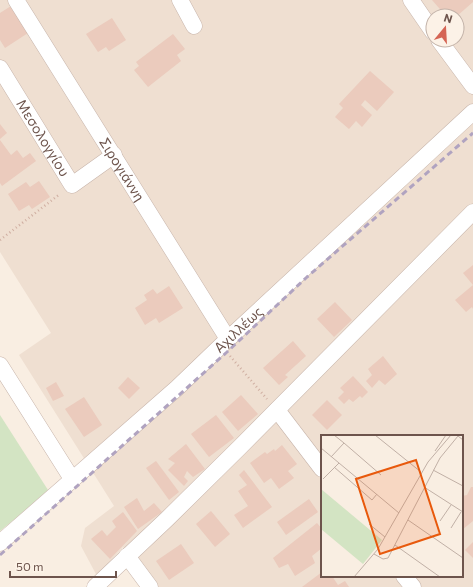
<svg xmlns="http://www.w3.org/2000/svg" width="473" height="587" viewBox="0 0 473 587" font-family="Commissioner,sans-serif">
<rect width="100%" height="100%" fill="#f9eee2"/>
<path fill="#efdfd1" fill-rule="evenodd" d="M0,0H473V587H153L123,547L97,576L81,546L85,528L114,506L19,355L51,333L0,252ZM433,16H457V40H433ZM322,436H462V576H322Z"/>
<polygon fill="#d3e4c3" points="0,415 48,490 16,518 0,531"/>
<g fill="#ebcbbd">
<polygon points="432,0 473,0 473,2 457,16 446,16"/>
<polygon points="11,6 28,33 5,48 0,40 0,13"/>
<polygon points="112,18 126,40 109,51 106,47 98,52 86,34"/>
<polygon points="173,34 185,49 177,55 181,61 148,87 134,70 139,66 136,62"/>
<polygon points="370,71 394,92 377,111 365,100 361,105 372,115 362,127 356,121 349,129 335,117 343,108 339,104"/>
<polygon points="0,124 7,133 0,139"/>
<polygon points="0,140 11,155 17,150 23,158 30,153 36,161 2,186 0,183"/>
<polygon points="39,181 50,197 32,209 29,205 19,211 8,194 26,182 30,187"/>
<polygon points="473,265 473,309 472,307 466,312 455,300 473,285 463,273"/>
<polygon points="169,286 183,308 159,323 156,318 145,325 135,308 147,300 144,295 153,289 157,294"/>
<polygon points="335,302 352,320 334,337 317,319"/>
<polygon points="293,341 306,356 285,375 288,377 279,385 263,368"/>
<polygon points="383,356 397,374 385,385 379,380 372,388 366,381 372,375 368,369"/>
<polygon points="353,376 368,392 362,398 360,396 353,402 349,399 344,404 338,398 344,392 340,388"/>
<polygon points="128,377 140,388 129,399 118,388"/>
<polygon points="56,382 64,396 53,401 46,388"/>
<polygon points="241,395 258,414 238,431 222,412"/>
<polygon points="84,397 102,425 84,437 65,409"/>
<polygon points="327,400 342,415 327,430 312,415"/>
<polygon points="216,415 234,438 209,457 191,434"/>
<polygon points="186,444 205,469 193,477 187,471 184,477 188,481 184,486 168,470 175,463 168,459"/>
<polygon points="282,445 297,464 288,471 294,478 279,489 271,478 264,483 250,463 265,452 267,454 274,449 275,451"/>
<polygon points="156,461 179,492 169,500 146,468"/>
<polygon points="244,470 272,507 243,528 234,515 248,506 238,491 247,485 239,475"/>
<polygon points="471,487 473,487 473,521 462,530 462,496 467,495"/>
<polygon points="137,498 144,511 154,503 162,512 138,529 124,507"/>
<polygon points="309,499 318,512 286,535 277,522"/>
<polygon points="211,511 230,534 215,547 196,524"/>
<polygon points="123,512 137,531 110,559 91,539 102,530 107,536 116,527 112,521"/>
<polygon points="317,523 322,529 322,548 312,556 315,563 295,576 288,564 279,568 273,558"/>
<polygon points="473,542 473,558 465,550"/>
<polygon points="181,544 194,563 169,580 156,561"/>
<polygon points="322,572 322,576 332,576 338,585 345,581 349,587 302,587"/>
</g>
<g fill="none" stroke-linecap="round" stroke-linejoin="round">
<g stroke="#c8b5ab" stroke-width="17">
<g id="minor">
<path id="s1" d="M16,0L228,339"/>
<polyline points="180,0 194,26"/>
<polyline points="411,0 433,32"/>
<polyline points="439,40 473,86"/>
<path id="s2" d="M0,68L72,185L114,155"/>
<polyline points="0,365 72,479"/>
<polyline points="277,410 322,469"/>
<path id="s3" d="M0,543L177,388L228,339L473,112"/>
<polyline points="127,556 150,587"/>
<polyline points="404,576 413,587"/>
<polyline points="95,587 167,519 240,447 473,212"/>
</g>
</g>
<g stroke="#cfaea1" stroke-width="2.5" stroke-dasharray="1 3" stroke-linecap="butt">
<polyline points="0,240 60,194"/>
<polyline points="230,356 267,399"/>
</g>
<use href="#minor" stroke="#fff" stroke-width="16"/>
<polyline stroke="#b0a3c0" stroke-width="3" stroke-dasharray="6 4" stroke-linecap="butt" points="0,555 227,352 307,277 473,133"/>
</g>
<g text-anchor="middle" stroke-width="3" stroke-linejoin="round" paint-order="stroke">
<g font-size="14" fill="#6d544c" stroke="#fcf2e7">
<text dy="5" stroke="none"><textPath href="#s2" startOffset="82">Μεσολογγίου</textPath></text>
<text dy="5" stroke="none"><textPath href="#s1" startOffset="200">Σιρογιάννη</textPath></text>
<text dy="5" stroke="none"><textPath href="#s3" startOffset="320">Αχιλλέως</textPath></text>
</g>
</g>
<g transform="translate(321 435)">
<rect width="142" height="142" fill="#f9eee2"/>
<path d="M0,54L61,105L42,129L0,94Z" fill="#d3e4c3"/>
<path fill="none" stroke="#c1b0a6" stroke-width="1" d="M54,0L100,37M23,8L60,40M0,13L78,78M114,16L125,0M10,22L23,8L13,0M13,32L51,65L56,59M112,35L142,51M2,44L18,28M103,52L142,77M87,85L142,123M119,86L130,70M48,89L64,102M130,93L140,77M74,110L119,142M53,119L62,124L67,123L119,23L137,1L142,5M33,142L57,114L107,27L130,0"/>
<path fill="#e8590c" fill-opacity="0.15" stroke="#e8590c" stroke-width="2" d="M95,25L119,99L59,119L35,44Z"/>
<rect width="142" height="142" fill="none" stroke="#6d544c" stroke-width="2"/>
</g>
<g transform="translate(445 28) rotate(18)"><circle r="19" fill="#fcf2e7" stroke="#c3b3a9"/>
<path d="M0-3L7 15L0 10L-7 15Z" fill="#d56555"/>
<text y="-6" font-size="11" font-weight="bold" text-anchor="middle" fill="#6d544c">N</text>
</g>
<path d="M10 571v6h106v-6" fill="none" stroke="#6d544c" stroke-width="2"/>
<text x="16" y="571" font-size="12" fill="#6d544c" stroke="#fcf2e7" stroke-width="3" paint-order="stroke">50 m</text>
</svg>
